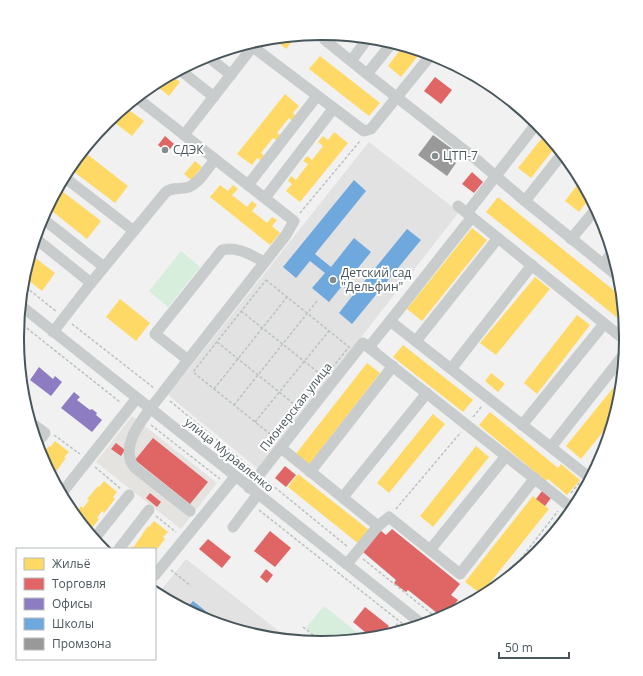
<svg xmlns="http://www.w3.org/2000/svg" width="643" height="676" viewBox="0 0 643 676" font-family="'Open Sans',sans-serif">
<rect width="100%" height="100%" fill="#f1f1f1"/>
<polygon fill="#e5e3df" points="132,416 217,483 181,529 96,462"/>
<g fill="#e3e2e2">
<polygon points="369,142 459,212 258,469 168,395"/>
<polygon points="186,559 289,639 262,637 205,619 158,594"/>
</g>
<g fill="#d7eedd">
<polygon points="181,251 200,267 168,307 149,291"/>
<polygon points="563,510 569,515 537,553 517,570"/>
<polygon points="324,606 364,638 324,642 306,628"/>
<polygon points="304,633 315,642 299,640"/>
</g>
<g fill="#ffd966">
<polygon points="296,36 286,49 273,38"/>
<polygon points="403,46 421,52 401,77 388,66"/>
<polygon points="320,56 380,103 369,116 309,69"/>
<polygon points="171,75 180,82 169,96 154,84"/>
<polygon points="285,94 299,106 293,113 298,118 294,122 289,118 277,133 283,137 279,142 273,138 261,153 266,157 263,162 257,158 252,165 237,154"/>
<polygon points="125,107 144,121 132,136 110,119"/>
<polygon points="334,132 348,143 300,202 286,191 292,184 288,181 291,176 296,180 308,164 303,161 307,156 312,160 323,146 318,142 323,136 328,140"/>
<polygon points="546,133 556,146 531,178 518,168"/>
<polygon points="83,151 128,186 115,203 69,168"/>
<polygon points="195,161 202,167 191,180 184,174"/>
<polygon points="581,180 590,198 579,212 565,201"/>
<polygon points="220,185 228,191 233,185 238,189 232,195 247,207 252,201 257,205 252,211 267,223 272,217 277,220 272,226 280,233 270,245 210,197"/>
<polygon points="58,188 101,221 87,239 48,208"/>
<polygon points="498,197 622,297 625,324 486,212"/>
<polygon points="604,225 607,236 605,238 598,233"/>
<polygon points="472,228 487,240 422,321 407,309"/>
<polygon points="30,254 55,273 42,291 23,276"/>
<polygon points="535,277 550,289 496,355 480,343"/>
<polygon points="120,299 150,323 136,341 106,317"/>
<polygon points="577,315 590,325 537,394 524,383"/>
<polygon points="403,345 473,400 463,412 393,357"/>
<polygon points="367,363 380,373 308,466 295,455"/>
<polygon points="491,373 505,384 498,392 485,381"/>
<polygon points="622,377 620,398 614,418 581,459 566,446"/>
<polygon points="490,412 558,468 561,464 580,480 567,495 548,479 546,481 479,425"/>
<polygon points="433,414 445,424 389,493 377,483"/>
<polygon points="55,441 69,452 64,457 66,458 55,473 53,471 51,474 41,456 49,446 50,447"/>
<polygon points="476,446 489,457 433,527 420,516"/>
<polygon points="298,474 369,530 359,544 288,487"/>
<polygon points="104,481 117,492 113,497 115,499 104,513 102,511 97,518 99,519 89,532 75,515 81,506 83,508 89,500 87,499 98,486 99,487"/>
<polygon points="533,496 549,509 481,594 465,582"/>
<polygon points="154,521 168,532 163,537 165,539 155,552 155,549 130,549 132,546 133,548 148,526 149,527"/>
</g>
<g fill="#e06666">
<polygon points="435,77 452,90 441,104 424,91"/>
<polygon points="165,136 174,144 167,153 158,145"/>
<polygon points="472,172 483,182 474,193 462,184"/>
<polygon points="153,438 208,482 190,504 135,460"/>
<polygon points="116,443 125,450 121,456 111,449"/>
<polygon points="285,466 296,475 286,487 275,478"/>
<polygon points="542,491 551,498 545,506 536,499"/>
<polygon points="150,493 161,502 157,507 146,498"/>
<polygon points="392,529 460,584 451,595 458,600 445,616 442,617 408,590 406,592 394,583 396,580 363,552 380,530 386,535"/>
<polygon points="270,531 291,548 275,567 254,551"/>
<polygon points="208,539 231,557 222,568 199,549"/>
<polygon points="266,569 273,575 267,583 260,577"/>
<polygon points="365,607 389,626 380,637 372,638 353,622"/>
</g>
<g fill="#8e7cc3">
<polygon points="39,367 53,379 55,376 62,382 51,396 30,380"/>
<polygon points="74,392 80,397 77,400 90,410 92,409 97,413 96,415 102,420 92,432 61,408"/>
</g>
<g fill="#6fa8dc">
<polygon points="354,180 366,191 315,254 331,267 354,238 371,252 349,279 359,288 407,229 421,240 352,324 339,313 353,295 342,286 329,302 312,288 325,273 310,261 296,278 283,267"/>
<polygon points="193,601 222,624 205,619 186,609"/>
</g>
<polygon fill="#999" points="433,135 455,151 449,158 456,163 447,176 418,155"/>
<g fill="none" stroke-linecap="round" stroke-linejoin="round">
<g stroke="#b8c3be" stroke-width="1.5" stroke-dasharray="3 2" stroke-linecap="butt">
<polyline points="300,213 360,141"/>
<polygon points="266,280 349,347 275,438 193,372"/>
<polyline points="22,284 57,312"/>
<polyline points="241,311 324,377"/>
<polyline points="19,322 120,402"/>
<polyline points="72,324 154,388"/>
<polyline points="217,342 299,408"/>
<polyline points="214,389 287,297"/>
<polyline points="170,401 251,468"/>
<polyline points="234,405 317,301"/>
<polyline points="473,417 482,406"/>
<polyline points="255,422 329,331"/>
<polyline points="151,425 220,479"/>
<polyline points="54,435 80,454"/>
<polyline points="95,467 121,489"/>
<polyline points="592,467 603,453"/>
<polyline points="267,481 348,547"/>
<polyline points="571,493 580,482"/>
<polyline points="396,509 461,432"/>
<polyline points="259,510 408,628"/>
<polyline points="156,516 176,532"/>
<polyline points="363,559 438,619"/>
<polyline points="171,570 191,586"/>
<polyline points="505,579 558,511"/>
<polyline points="303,627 321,641 321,642"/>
<polyline points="390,634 399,622"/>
</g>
<g stroke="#c9cccc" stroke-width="11">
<polyline points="320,34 325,40 367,74"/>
<polyline points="392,43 367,74 477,160 525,201 620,278"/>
<polyline points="253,47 364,131 371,129 431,55"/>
<polyline points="207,56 231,75"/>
<polyline points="351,61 368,38"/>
<polyline points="180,70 214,97"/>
<polyline points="137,98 294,221 286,235 188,360"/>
<polyline points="184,135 257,41"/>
<polyline points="64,177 134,231"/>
<polyline points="248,185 317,96"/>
<polyline points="265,198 333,109"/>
<polyline points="525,201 562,154"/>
<polyline points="458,206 626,341"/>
<polyline points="467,213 537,123"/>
<polyline points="42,218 104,267"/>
<polyline points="35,238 91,283"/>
<polyline points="571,239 596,209"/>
<polyline points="603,264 612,253"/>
<polyline points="20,305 422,624"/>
<polyline points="390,321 472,217"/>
<path d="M53,332L91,283L165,193C172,186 180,190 189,187C200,182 208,168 215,159"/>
<polyline points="416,341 498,238"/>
<polyline points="375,352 369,347 390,321 590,478"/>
<polyline points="451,369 532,265"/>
<polyline points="30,422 45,433 37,443"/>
<polyline points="522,425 604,324"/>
<polyline points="551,447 625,353"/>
<polyline points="281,448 378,526 389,517 460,574 535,478"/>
<polyline points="310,472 393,366"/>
<polyline points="249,488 363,343 573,509"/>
<polyline points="61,494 137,398"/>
<polyline points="343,497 427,393"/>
<path d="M190,511L135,468C116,446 148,412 161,395C170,383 179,372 188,360L155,334L222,250C238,246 252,256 265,262"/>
<polyline points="233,527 258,494"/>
<polyline points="94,539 129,495"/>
<polyline points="119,549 149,510"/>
<polyline points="430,550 506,456"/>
<polyline points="347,564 378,526"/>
<polyline points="155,575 235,477"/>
</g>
</g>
<g fill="#848c90" stroke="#fff" stroke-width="1.5">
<circle cx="165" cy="150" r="4"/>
<circle cx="435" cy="156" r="4"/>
<circle cx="333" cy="280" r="4"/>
</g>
<g text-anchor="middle" stroke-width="4" stroke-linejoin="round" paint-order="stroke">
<g font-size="12" fill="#49565b" stroke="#fff" text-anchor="start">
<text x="173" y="154">СДЭК</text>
<text x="443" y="160">ЦТП-7</text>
<text x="341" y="277">Детский сад<tspan x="341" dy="14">"Дельфин"</tspan></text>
</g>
<g font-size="12" fill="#49565b" stroke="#fff">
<text transform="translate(296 407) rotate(-52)" y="4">Пионерская улица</text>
<text transform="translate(229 455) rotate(39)" y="4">улица Муравленко</text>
</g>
</g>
<path d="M0 0H643V676H0ZM321 40H322A297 297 0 0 1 619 337V339A297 297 0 0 1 322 636H321A297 297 0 0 1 24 339V337A297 297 0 0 1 321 40Z" fill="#fff" fill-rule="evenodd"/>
<path fill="none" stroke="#49565b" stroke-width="2" d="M321 40H322A297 297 0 0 1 619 337V339A297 297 0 0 1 322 636H321A297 297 0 0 1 24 339V337A297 297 0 0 1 321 40Z"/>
<rect x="16" y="548" width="140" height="112" fill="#ffffff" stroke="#b6bbbd"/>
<rect x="24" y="558" width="20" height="12" fill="#ffd966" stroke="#b6bbbd"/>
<text x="52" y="568" font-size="12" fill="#49565b">Жильё</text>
<rect x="24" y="578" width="20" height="12" fill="#e06666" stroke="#b6bbbd"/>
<text x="52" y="588" font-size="12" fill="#49565b">Торговля</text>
<rect x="24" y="598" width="20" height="12" fill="#8e7cc3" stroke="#b6bbbd"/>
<text x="52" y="608" font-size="12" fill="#49565b">Офисы</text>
<rect x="24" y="618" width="20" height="12" fill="#6fa8dc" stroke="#b6bbbd"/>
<text x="52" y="628" font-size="12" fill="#49565b">Школы</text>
<rect x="24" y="638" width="20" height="12" fill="#999999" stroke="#b6bbbd"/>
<text x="52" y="648" font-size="12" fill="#49565b">Промзона</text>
<path d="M499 652v6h70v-6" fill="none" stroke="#49565b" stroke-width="2"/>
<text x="505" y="652" font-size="12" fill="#49565b" stroke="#ffffff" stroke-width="3" paint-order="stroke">50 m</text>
</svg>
